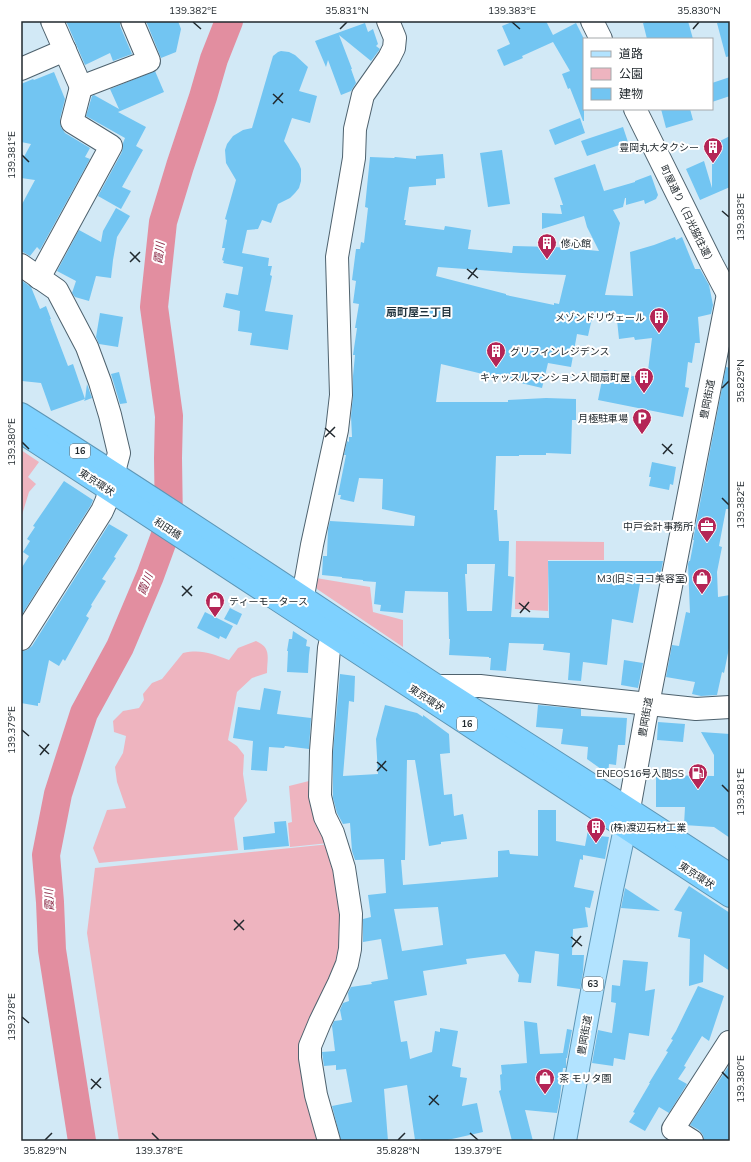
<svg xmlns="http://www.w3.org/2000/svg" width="751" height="1162" viewBox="0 0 751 1162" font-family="Mulish,'Noto Sans JP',sans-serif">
<rect width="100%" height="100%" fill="#d2e9f6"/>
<g fill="#eeb4bf">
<polygon points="21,450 39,462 28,477 36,484 29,492 21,518"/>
<polygon points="516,541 604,542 604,560 548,560 548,611 515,609"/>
<polygon points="316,578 370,587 373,612 403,620 403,647 317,589 315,584"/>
<path d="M256,641C272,648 267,658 267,673L252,678L237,692L228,740L237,746L244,755L243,774L247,801L234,818L238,850L99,863L93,848L107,810L126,808L117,782L115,767L123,753L126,736L114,732L113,721L123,711L139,708L144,700L143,694L152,683L162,679L183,653C202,649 212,654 229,660L238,648Z"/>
<polygon points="313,780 329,843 290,847 288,823 292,822 289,786"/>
<polygon points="330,844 348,934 305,1042 324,1141 119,1141 87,933 95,868"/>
</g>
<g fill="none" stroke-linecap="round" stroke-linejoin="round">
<polyline stroke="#e28ea0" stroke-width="28" points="82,1141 52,950 50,902 46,855 58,794 84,713 120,647 150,576 169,524 168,458 169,416 154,307 163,222 180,166 203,97 214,59 229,21"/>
</g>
<g fill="#72c5f2" fill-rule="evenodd">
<polygon points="66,21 120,21 120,26 132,54 113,61 110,53 85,65"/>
<polygon points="146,21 178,21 181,29 176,52 161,58"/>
<polygon points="514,21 546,21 553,35 576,23 584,39 584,121 583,121 570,88 568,89 562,74 570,71 553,42 522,56 523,58 504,66 497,50 510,44 502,26"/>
<polygon points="649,21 688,21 693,39 647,39 643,23"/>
<polygon points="724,21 730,21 730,56 726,57 717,23"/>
<polygon points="365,23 368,32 373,29 378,44 376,46 380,49 371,61 339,35 352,69 351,69 356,83 351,91 341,95 328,60 326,67 315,41"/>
<polygon points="281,51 289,52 295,55 308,67 299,91 317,96 310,123 292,118 284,141 299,164 301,169 301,181 299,188 295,193 290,198 278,204 271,223 262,220 258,229 247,230 242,253 269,258 268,266 272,266 270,275 272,276 265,311 293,315 288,350 250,345 252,333 238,331 240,311 223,307 226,293 238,295 243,267 223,263 224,261 222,260 225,248 222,248 227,220 225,219 236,180 226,163 225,150 227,144 233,136 243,130 252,128 273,56 278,52"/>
<polygon points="155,71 164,92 118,112 146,127 136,146 143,150 122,187 131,191 121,209 98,196 122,152 123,146 123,143 125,138 86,116 92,96 94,95 119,109 110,89"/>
<polygon points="54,72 65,99 60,119 61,127 65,133 90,148 85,157 90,159 40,250 37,247 30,256 21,251 21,206 35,180 21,178 21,162 31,144 21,142 21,84 33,79 34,80"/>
<polygon points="730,77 730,96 712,102 712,83"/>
<polygon points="661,109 690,109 693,120 666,128"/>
<polygon points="580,118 585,133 555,145 549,130"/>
<polygon points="623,127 628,142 587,156 581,141"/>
<polygon points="730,136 730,187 700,200 686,169 704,161 712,188 712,145"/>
<polygon points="502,150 510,204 488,207 480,153"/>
<path d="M443,154L445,178L436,179V185L409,187L404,220H406L405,225L444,230L445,226L471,230L468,249L512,253L513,246L555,247L599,251L587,227L584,216L542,229V213L562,214L560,205H563L554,178L595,164L604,191L635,182V181L651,175L658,195L656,199L645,204L644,200L626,205V198H625L623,207L613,210L620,223L605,295L633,296L630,252L654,245L675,237L676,240L682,237L695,269H700L709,285L713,305L711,314L698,317L700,343H695L692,363L688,362L685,387L689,388L683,417L598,400L604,370L647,379L652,338L635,340L634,337L619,339L617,320L592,318L588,336L577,334L571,367L548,363L542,388L441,364L436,402H508V400L546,398L576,399V420H572L571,454L546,453V455H519V456H496L494,510H497L499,541H509L508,576L514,577L511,617L549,618L548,561H663L659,582L641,578L633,623L612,619L607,665L583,662L581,681L568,680L570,653L543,650L544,644L509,643L506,671L490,670L491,658H489V657L449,655L450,639H449L448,592L405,591L403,613L380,611L381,605L374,604L376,582L363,581V580L342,578V577L322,575L323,556H327L328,529L330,521L414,526L415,516L382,509L383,479L359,478L354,502L340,499L341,495H338L346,455H344L347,441L349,442V437H352L351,416L353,396V376L355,355H353L357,328H355L359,304L353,303L356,281L352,280L356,249H360L361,242L364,243L368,208L365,207L370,157L394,158L395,157L416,159V156ZM438,267L522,273L566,275L559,304L554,303V305L506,295V294L436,276ZM467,564H495L492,611H467L465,574H467Z"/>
<polygon points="116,208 130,216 117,237 113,260 111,278 96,276 89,301 75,297 72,293 76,281 57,271 79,230 101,242 103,231"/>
<polygon points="21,280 31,287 40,309 46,306 51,319 50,319 68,366 73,364 85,399 87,384 92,398 84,401 85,399 51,411 41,383 22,381"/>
<polygon points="100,313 123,317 118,347 99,344 96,337"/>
<polygon points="726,367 730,368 730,509 726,509 719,546 722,547 717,572 718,597 730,595 730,648 729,648 724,673 722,672 717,695 701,696 692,694 695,682 666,677 672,645 679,646 686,612 690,613 688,564 689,561 690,561 694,540 693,540"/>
<polygon points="119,372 127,403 120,404 111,374"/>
<polygon points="652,462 676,467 673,485 670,484 669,490 649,486 651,477 649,477"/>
<polygon points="64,481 93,500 91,505 21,616 21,569 29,556 23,552 30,541 27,539 35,527 33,526"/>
<polygon points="109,524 128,535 114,557 116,558 102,579 106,581 91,605 92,606 86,616 89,618 65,661 63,659 59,666 49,660 40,703 38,703 38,706 21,703 21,651 27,650 32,646"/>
<polygon points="230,608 242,614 237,625 224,619"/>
<polygon points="205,612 233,626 226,639 220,636 219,639 197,628"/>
<polygon points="293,631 307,640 306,646 310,647 309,655 308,673 287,672 288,651 287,651 289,639 292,639"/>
<polygon points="624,660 643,663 638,688 621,685"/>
<path d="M340,674L355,676L354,702L349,701L343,776L378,774L376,739L385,705L417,713L423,717V715L449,734L450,753L440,754L444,795L452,794L454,816L463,814L467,839L441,842V844L429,846L415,760H407L405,860H401L403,885L498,877V851L509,850L510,854L538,856V810H556V841L585,846L588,830L601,832L600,836L609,837L605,859L583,855V860L580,859L574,887L594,891L590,908L585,907L588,927L573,929L572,955H584L583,972L580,989L557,986L559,954L535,951L531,983L518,982L519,975L505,954L466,959L467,964L423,971L427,995L394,1001L401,1042L407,1041L410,1059L432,1052L435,1031L440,1032V1028L458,1031L452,1066L461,1068L460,1077L467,1078L462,1106L477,1103L483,1132L443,1141H422L421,1139L415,1140L407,1085L384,1089L388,1141H341L332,1106L352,1102L346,1069L336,1070V1065L324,1066L322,1052L335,1051L332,1026L334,1021L342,1020L340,1010L343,1003L349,1001L348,993L351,987L372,984L371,982L388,979L381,939L363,942V919L371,917L368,895L386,893L384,859L355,860L352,851L350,823L343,824L337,813L333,798V752ZM438,907L443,945L402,951L394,909Z"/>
<polygon points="264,688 281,691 277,714 311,718 309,749 285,746 284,748 269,747 267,771 251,770 253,741 233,738 238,707 260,710"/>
<polygon points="538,705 581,709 581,716 627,718 625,745 618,745 616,765 609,764 608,774 587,759 588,747 561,744 563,729 536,727"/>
<polygon points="658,722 685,724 683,742 657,740"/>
<polygon points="701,732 730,734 730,838 714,827 684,825 685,807 656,807 656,775 714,776 714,755"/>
<polygon points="286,821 289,846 244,850 243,837 275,833 274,822"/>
<polygon points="689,886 730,913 730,971 704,954 703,982 689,986 690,939 678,937 682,912 674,910"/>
<polygon points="625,888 660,911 621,908"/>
<polygon points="623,960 648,962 645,991 655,989 649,1036 629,1033 625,1060 614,1058 613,1066 592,1063 598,1030 612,1033 616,1003 611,1002 612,985 620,986"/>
<polygon points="698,986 724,996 709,1041 702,1036 684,1066 686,1067 678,1079 687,1084 669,1113 659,1107 645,1131 629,1122 635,1113 633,1112 650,1083 649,1083 668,1052 666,1051 673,1040 671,1039 676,1031"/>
<polygon points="524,1021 537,1023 540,1054 563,1053 567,1029 572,1030 567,1058 566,1058 566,1068 563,1068 560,1097 557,1113 525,1110 533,1141 512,1141 499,1091 501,1090 500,1075 502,1074 501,1065 527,1063"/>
<polygon points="730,1064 730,1141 704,1141 703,1135 699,1130 690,1125"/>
</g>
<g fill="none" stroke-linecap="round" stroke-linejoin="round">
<g stroke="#4e626e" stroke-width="24">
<g id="minor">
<polyline points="52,21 81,87 149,61 132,21"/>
<polyline points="592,21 601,39"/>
<polyline points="21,69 65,50"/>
<polyline points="635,109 712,264 730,298"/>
<polyline points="21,265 57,290 87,347 100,382 110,415 119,453 114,472"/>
<polyline points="39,278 111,146 72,122 81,87"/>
<polyline points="303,596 312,545 337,430 341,395 337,257 354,158 355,129 363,95 389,58 394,48 395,38 388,21"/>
<polyline points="21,639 102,511 106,502 110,490"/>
<polyline points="438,686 480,686 696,709 730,707"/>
<polyline points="629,809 648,704 728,294"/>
<polyline points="329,1141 316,1095 310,1058 310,1046 320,1022 339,983 347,964 350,949 351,914 344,868 333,833 325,817 320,796 321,751 329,648 332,635"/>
<polyline points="692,1141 673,1129 729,1042 730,1042"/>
</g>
</g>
<g stroke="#5d96b6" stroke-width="24">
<polyline id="major" points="565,1141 593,986 612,889 629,810"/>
</g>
<g stroke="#5d96b6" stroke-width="24">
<g id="highway">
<path d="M21,414C161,502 299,595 437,686C535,749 633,811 730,875"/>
<polyline points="21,432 730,896"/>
</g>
</g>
<use href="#minor" stroke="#fff" stroke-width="22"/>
<use href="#major" stroke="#b2e3ff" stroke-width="22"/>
<use href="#highway" stroke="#7ed1ff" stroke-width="22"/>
</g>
<path fill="none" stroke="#21292e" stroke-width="1.5" d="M193,22L201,29M512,22L520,29M340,29L347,22M693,29L699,22M273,94L283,103M273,104L283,93M22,155L29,162M722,211L729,217M130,252L140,262M130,262L140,252M467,269L478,278M468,279L477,268M722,388L729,381M325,428L335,437M325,437L335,427M22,442L29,449M662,444L673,454M663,454L672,444M722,498L729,505M182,586L192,596M182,596L192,586M519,603L530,612M520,613L529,602M22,730L29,736M39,745L49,754M40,755L49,744M377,762L387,771M377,771L386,761M722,785L729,792M234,920L244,930M234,930L244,920M571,937L582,946M572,947L581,936M22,1017L29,1023M722,1072L729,1079M91,1079L101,1088M91,1089L101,1078M429,1096L439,1105M429,1105L438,1095M152,1133L159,1140M470,1133L478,1140M45,1140L52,1133M398,1140L405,1133"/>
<defs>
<g id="building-pin" transform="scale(1)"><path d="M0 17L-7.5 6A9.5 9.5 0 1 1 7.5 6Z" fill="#b42556" stroke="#fff"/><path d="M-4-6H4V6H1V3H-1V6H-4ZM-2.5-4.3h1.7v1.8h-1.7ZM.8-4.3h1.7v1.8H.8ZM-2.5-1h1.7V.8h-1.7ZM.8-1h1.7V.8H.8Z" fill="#fff"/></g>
<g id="parking-pin" transform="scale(1)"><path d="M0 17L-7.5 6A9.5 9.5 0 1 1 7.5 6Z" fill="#b42556" stroke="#fff"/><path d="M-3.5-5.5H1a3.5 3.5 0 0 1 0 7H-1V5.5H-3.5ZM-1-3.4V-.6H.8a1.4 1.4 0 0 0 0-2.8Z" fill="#fff"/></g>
<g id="office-pin" transform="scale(1)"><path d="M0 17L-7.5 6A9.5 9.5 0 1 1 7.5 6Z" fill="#b42556" stroke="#fff"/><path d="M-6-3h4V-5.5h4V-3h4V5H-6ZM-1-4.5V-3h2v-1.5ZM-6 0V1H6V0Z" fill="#fff"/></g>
<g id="shop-pin" transform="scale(1)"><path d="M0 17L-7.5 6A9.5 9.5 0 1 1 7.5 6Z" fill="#b42556" stroke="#fff"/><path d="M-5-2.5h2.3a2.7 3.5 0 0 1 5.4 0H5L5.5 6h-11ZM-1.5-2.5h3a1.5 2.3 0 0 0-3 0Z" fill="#fff"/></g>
<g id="fuel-pin" transform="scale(1)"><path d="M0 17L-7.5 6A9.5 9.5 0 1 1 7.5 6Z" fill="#b42556" stroke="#fff"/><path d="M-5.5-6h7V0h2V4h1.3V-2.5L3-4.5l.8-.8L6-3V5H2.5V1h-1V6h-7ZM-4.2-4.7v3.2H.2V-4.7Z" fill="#fff"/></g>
</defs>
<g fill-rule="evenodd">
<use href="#building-pin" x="713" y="147"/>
<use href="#building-pin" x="547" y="243"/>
<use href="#building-pin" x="659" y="317"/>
<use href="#building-pin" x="496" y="351"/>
<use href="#building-pin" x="644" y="377"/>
<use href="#parking-pin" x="642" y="418"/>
<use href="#office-pin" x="707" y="526"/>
<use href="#shop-pin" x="702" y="578"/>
<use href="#shop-pin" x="215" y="601"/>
<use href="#fuel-pin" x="698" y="773"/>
<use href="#building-pin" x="596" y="827"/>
<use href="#shop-pin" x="545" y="1078"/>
</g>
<g text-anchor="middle" stroke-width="4" stroke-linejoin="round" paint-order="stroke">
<g fill="#fff" stroke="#64696d" stroke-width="1">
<rect x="70" y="444" width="20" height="14" rx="3"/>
<rect x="457" y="717" width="20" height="14" rx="3"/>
<rect x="583" y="977" width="20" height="14" rx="3"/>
</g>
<g font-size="9" font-weight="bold" fill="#21292e">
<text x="80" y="454">16</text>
<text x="467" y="727">16</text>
<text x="593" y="987">63</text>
</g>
<g font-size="10" fill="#21292e" stroke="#fff" text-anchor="end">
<text x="699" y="151">豊岡丸大タクシー</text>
<text x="561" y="247" text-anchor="start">修心館</text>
<text x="645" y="321">メゾンドリヴェール</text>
<text x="510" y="355" text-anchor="start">グリフィンレジデンス</text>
<text x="630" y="381">キャッスルマンション入間扇町屋</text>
<text x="628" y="422">月極駐車場</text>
<text x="693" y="530">中戸会計事務所</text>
<text x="688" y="582">M3(旧ミヨコ美容室)</text>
<text x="229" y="605" text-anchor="start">ティーモータース</text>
<text x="684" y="777">ENEOS16号入間SS</text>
<text x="610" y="831" text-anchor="start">(株)渡辺石材工業</text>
<text x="559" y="1082" text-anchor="start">茶 モリタ園</text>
</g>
<g font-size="10" fill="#21292e" stroke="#fff">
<text transform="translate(688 215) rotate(64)" y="4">町屋通り（日光脇往還）</text>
<text transform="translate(707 399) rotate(-79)" y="4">豊岡街道</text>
<text transform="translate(97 482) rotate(33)" y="4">東京環状</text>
<text transform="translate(168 528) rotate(33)" y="4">和田橋</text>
<text transform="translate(427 698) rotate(33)" y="4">東京環状</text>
<text transform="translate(645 717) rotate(-80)" y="4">豊岡街道</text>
<text transform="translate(697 875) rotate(33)" y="4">東京環状</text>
<text transform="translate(584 1035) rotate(-80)" y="4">豊岡街道</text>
</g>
<g font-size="11" font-style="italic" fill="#8b2946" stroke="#fff">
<text transform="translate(159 253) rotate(-84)" y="4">霞川</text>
<text transform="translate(145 584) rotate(-68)" y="4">霞川</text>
<text transform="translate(49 900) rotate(-93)" y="4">霞川</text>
</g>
<g font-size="11" font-weight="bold" fill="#1f323c" stroke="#fff">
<text x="419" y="316">扇町屋三丁目</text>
</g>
</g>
<rect width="751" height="1162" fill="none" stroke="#ffffff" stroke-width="44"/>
<rect x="583" y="38" width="130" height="72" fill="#ffffff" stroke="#a6a9ab"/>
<rect x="591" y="51" width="20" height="6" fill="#b2e3ff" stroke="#a6a9ab"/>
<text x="619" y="58" font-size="12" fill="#21292e">道路</text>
<rect x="591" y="68" width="20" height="12" fill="#eeb4bf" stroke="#a6a9ab"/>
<text x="619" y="78" font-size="12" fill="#21292e">公園</text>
<rect x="591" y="88" width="20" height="12" fill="#72c5f2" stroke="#a6a9ab"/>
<text x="619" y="98" font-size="12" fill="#21292e">建物</text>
<rect x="22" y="22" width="707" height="1118" fill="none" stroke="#21292e" stroke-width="1.5"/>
<g font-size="10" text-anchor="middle" fill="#21292e">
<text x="193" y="14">139.382°E</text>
<text x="347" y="14">35.831°N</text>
<text x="512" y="14">139.383°E</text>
<text x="699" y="14">35.830°N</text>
<text transform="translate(11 155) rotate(-90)" y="4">139.381°E</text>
<text transform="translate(740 217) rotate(-90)" y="4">139.383°E</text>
<text transform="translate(740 381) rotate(-90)" y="4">35.829°N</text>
<text transform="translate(11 442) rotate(-90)" y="4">139.380°E</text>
<text transform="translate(740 505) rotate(-90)" y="4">139.382°E</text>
<text transform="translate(11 730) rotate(-90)" y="4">139.379°E</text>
<text transform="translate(740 792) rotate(-90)" y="4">139.381°E</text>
<text transform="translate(11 1017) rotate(-90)" y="4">139.378°E</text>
<text transform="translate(740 1079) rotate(-90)" y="4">139.380°E</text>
<text x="45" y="1154">35.829°N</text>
<text x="159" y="1154">139.378°E</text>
<text x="398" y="1154">35.828°N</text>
<text x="478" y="1154">139.379°E</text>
</g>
</svg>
